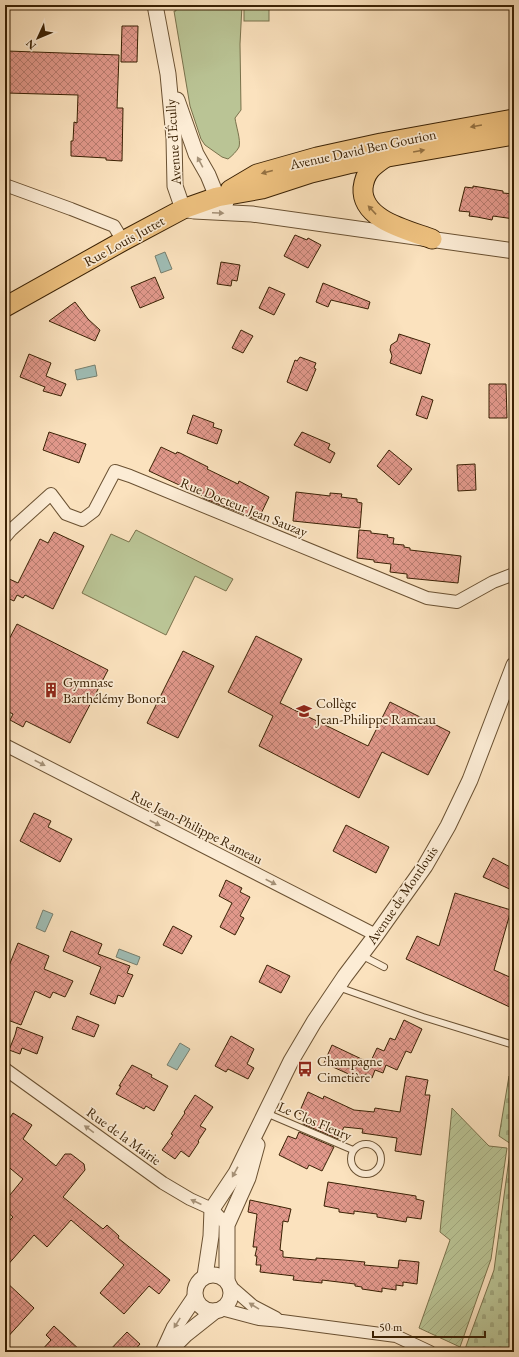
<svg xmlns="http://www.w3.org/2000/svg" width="519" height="1357" viewBox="0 0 519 1357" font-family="'EB Garamond',serif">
<defs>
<pattern id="cemetery-stones" width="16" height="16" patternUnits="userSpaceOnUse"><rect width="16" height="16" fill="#bac495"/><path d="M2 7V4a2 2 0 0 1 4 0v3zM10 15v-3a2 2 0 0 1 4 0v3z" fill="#a1a87f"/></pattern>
<pattern id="garden-furrows" width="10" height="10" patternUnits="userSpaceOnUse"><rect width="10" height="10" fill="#bac495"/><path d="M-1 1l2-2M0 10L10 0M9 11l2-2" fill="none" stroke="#a1a87f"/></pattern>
<pattern id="building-cross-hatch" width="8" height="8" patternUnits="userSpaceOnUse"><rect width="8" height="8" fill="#e1988b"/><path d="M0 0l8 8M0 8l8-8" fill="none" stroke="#b77c6f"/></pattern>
</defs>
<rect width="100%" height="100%" fill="#fbe2be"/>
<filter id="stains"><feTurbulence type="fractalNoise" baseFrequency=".005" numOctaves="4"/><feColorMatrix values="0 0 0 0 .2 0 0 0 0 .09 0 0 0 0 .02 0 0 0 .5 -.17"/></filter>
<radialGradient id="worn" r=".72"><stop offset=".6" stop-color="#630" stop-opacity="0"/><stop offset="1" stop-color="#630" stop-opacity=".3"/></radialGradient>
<g fill="#bac495" stroke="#7a724c">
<path d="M175,5H242L240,44L241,110L235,118C236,126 241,140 239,147C237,151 232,156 228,159L222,157L205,145L201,139L190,106L174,11H176Z"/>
<rect x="244" y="5" width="25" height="16"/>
<polygon points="136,530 233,579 226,591 195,576 166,635 82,593 111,534 129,542"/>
</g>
<polygon fill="url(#cemetery-stones)" stroke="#7a724c" points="509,1076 514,1085 514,1352 474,1352 465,1349 494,1270 511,1144 499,1136"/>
<polygon fill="url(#garden-furrows)" stroke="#7a724c" points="452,1108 489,1146 507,1148 491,1259 460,1347 419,1328 450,1240 440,1232"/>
<g fill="#9fbdb5" stroke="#777f6e">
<polygon points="165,252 172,269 161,273 155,256"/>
<polygon points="95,365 97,376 77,380 75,370"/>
<polygon points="43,910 53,914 45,932 36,928"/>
<polygon points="119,949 140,957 137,965 116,957"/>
<polygon points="180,1043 190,1049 177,1070 167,1065"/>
</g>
<g fill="url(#building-cross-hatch)" stroke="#3a2104">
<polygon points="122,26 138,26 137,62 121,62"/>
<polygon points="7,51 119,55 117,108 123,108 122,161 106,160 106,158 71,156 71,141 73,141 74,122 77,123 78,95 6,93"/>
<polygon points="473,186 503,191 503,193 514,194 514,219 493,216 492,220 477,217 469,216 470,212 459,211 465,187 473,188"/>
<polygon points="295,235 307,240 308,238 321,245 308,268 284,256"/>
<polygon points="221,262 240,265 237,281 232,280 231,286 217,284"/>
<polygon points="155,277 164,298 140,308 131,287"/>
<polygon points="323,283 370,302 368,309 331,300 328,307 316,302"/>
<polygon points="269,287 285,294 274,315 259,308"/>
<polygon points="75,302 88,319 100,330 95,341 49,321"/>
<polygon points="241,330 253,336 243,353 232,348"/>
<polygon points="399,334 430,344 421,374 390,363 392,356 390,350 391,345 397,341"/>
<polygon points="29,354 51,363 46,376 66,384 61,396 43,391 45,387 20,377"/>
<polygon points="300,357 316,363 314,368 316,369 307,391 287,382 295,360 297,361"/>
<polygon points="489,384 506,384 507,418 489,418"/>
<polygon points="422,396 433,400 427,419 416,415"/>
<polygon points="193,415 214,423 213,427 222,430 217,444 187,433"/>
<polygon points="49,432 86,444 79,463 43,450"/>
<polygon points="302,432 330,444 328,449 335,453 330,463 294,445"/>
<polygon points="161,447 176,454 177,452 180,453 208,467 207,469 238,484 239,481 269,497 258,520 203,498 203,496 149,471"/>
<polygon points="389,450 412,469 399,485 377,466"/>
<polygon points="475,464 476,490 458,491 457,465"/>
<polygon points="296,492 330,496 330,493 342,494 341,497 357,499 357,502 362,503 360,528 293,521"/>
<polygon points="359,530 371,531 371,533 388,535 387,537 394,538 393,544 404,545 404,547 410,548 410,550 461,556 458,583 407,578 407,574 390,572 391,564 374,562 374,560 357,558"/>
<polygon points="54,532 84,546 53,609 25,595 23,598 17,595 14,601 5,597 5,577 18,583 40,539 48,543"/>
<polygon points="17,624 108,670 70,743 26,721 23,727 10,720 13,714 5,710 5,647"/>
<polygon points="256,636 302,659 280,703 368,746 390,702 450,732 428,775 382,752 359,798 259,746 273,716 228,692"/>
<polygon points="183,651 214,666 178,738 147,723"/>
<polygon points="34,813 51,821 48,827 72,839 60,862 20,841"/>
<polygon points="346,825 389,847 376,873 333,851"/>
<polygon points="493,858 514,869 514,891 483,877"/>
<polygon points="226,880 242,888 240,892 250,897 240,916 244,918 235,935 220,927 232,903 219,896"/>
<polygon points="455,893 511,910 494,970 514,979 514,1009 406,959 417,936 439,946"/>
<polygon points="173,926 192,936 182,954 163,945"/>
<polygon points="71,931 102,944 98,954 130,966 127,973 133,975 123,997 118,995 115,1004 90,994 101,967 63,951"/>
<polygon points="18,943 49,956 44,969 73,981 65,997 53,992 50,998 35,991 21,1025 5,1019 5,976"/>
<polygon points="267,965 290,976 281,993 259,982"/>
<polygon points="77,1016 99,1025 94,1037 72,1029"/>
<polygon points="404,1020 422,1029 411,1053 406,1051 397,1070 386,1065 383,1073 375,1070 372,1078 365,1074 362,1080 324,1063 332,1045 370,1063 377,1048 384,1051 390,1038 395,1040"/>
<polygon points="17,1027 43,1037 37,1054 22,1048 20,1054 9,1050 15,1035"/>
<polygon points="231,1036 254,1049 247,1064 254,1068 248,1079 228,1069 226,1072 215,1066"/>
<polygon points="132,1065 152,1075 151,1077 168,1086 154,1111 146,1106 144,1109 116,1094 121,1086 119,1086"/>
<polygon points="406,1076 428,1080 425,1095 430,1095 421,1155 395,1151 397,1138 362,1133 363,1129 344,1127 338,1139 303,1124 306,1117 299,1113 308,1092 323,1099 324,1096 354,1110 374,1112 375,1108 400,1112"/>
<polygon points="195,1095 213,1107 200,1126 206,1129 198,1141 199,1142 189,1157 181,1151 175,1159 162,1150 173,1135 171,1134 185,1113 184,1112"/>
<polygon points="13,1113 32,1125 23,1139 56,1166 65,1154 71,1154 84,1164 85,1170 63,1197 103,1229 107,1225 119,1236 118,1238 170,1280 159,1294 149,1286 124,1314 100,1293 124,1265 71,1220 47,1247 34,1235 5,1268 5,1225 13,1217 5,1210 5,1201 23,1179 5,1164 5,1125"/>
<polygon points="299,1132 334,1147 322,1171 309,1165 307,1169 279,1155 288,1136 296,1139"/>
<polygon points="328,1182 416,1196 416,1199 424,1201 421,1219 407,1217 406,1222 377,1217 377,1214 354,1211 354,1214 339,1212 339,1209 324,1206"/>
<polygon points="250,1200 291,1209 288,1222 283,1221 280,1250 283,1251 283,1257 316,1260 316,1258 344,1260 365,1262 364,1265 398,1268 399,1260 419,1262 417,1284 403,1282 403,1286 396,1285 396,1290 382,1288 382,1292 362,1289 362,1287 355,1286 355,1284 322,1280 322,1283 293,1280 294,1276 260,1272 261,1265 256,1265 257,1256 255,1256 257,1247 253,1247 257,1214 248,1212"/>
<polygon points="5,1281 34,1308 5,1340"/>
<polygon points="54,1326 82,1352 40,1352 51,1340 46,1335"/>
<polygon points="127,1332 140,1344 133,1352 108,1352"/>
</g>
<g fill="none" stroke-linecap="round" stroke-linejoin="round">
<g stroke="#6a5132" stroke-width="8">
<g id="service">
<polyline points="361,955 384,967"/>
<polyline points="338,987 423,1017 514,1045"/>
<polyline points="266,1113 353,1150"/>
<circle cx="366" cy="1159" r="15"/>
</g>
</g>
<g stroke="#6a5132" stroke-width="14">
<g id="minor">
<polyline points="5,185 71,209 114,226 123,241"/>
<polyline points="5,537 11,530 51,494 66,514 82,520 94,511 115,471 130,476 427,598 457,602 493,582 514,574"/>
<polyline points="5,745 376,935"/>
<polyline points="5,1069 163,1183 190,1199 212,1209 227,1225"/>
<polyline points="230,1286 253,1306 276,1318"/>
<polyline points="221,1309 259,1319 282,1321 396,1336 430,1352"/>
</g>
</g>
<g stroke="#6a5132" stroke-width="17">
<g id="tertiary">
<polyline points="155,5 168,74 174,138 175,186 183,209 194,211 252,214 514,251"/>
<polyline points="177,100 196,154 208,175 217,197 226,202"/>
<circle cx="213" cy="1293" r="18"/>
<polyline points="205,1276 211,1236 212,1209 236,1173 291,1061 314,1022 345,976 376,935 425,866 448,826 470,780 514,665"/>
<polyline points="227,1281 227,1225 248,1178 257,1145"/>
<polyline points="163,1352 174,1328 195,1297"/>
<polyline points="168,1352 186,1334 215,1311"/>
</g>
</g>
<g stroke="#3a2104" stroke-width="21">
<g id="primary">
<path d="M386,157C373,166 365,171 363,188C361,220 408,230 432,239"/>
<polyline points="230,190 257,174 317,157 381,143 514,119"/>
<polyline points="5,307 123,241 183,209 217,197 262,189 311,173 348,164 514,135"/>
</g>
</g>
<use href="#service" stroke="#fcecd5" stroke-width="6"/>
<use href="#minor" stroke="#fcecd5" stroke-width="12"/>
<use href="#tertiary" stroke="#fcecd5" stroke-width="15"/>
<use href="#primary" stroke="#eec17f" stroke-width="19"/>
</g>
<defs><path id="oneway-solid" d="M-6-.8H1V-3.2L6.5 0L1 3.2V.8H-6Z"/></defs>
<g fill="#947142">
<use href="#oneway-solid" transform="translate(476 126) rotate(170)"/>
<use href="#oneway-solid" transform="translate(419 151) rotate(-10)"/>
<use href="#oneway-solid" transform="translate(267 172) rotate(165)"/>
<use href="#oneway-solid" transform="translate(372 210) rotate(-133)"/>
</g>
<g fill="#a59177">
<use href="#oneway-solid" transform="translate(200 162) rotate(-118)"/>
<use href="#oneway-solid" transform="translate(218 213) rotate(3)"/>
<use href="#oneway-solid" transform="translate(40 763) rotate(27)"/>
<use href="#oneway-solid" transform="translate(155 823) rotate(27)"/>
<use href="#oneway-solid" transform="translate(271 882) rotate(27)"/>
<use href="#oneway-solid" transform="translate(89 1129) rotate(-144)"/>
<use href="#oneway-solid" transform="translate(235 1172) rotate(119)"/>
<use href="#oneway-solid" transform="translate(196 1202) rotate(-155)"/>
<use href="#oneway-solid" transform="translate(254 1306) rotate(-148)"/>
<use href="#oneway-solid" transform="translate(177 1323) rotate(122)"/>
</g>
<defs>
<g id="building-bare" transform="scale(1.2)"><path d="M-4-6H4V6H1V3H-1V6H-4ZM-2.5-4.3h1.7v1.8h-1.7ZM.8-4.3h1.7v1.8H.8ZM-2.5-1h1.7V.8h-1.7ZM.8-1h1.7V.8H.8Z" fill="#8f2418" stroke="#fcecd5" stroke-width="2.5" paint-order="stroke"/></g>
<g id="school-bare" transform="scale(1.2)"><path d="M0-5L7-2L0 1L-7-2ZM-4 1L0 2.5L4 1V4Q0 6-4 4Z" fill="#8f2418" stroke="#fcecd5" stroke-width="2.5" paint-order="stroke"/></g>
<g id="bus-bare" transform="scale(1.2)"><path d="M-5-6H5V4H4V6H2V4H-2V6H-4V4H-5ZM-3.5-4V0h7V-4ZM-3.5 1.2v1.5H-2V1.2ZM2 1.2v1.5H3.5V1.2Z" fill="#8f2418" stroke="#fcecd5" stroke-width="2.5" paint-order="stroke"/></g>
</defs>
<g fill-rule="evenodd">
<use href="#building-bare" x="51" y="690"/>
<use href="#school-bare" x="304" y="711"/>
<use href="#bus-bare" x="305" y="1069"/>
</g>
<g text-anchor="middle" stroke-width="3.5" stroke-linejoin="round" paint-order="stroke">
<g font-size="14" fill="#3a2104" stroke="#fcecd5">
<text transform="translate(173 142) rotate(-94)" y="5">Avenue d'Écully</text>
<text transform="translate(363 149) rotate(-12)" y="5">Avenue David Ben Gourion</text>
<text transform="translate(124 241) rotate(-29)" y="5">Rue Louis Juttet</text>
<text transform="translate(244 507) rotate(22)" y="5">Rue Docteur Jean Sauzay</text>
<text transform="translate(197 827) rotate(27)" y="5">Rue Jean-Philippe Rameau</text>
<text transform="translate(402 895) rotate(-56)" y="5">Avenue de Montlouis</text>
<text transform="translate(315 1121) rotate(23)" y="5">Le Clos Fleury</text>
<text transform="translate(124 1136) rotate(36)" y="5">Rue de la Mairie</text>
</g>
<g font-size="14" fill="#3a2104" stroke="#fcecd5" text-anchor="start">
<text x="63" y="687">Gymnase<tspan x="63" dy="16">Barthélémy Bonora</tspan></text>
<text x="316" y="708">Collège<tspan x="316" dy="16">Jean-Philippe Rameau</tspan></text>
<text x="317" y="1066">Champagne<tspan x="317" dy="16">Cimetière</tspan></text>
</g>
</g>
<rect width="519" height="1357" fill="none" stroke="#fbe2be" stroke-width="20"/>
<rect x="6" y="6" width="507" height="1345" fill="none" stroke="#3a2104" stroke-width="2"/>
<rect x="10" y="10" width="499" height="1337" fill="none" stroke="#3a2104"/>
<g transform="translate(38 38) rotate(226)" stroke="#fcecd5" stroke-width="3" paint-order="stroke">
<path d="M0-3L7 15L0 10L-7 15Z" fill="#3a2104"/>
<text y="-6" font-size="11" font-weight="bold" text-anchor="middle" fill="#3a2104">N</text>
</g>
<path d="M373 1331v6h112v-6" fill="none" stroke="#3a2104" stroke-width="2"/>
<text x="379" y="1331" font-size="12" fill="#3a2104" stroke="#fcecd5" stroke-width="3" paint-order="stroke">50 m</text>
<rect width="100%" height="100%" filter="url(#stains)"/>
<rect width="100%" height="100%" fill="url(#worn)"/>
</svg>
